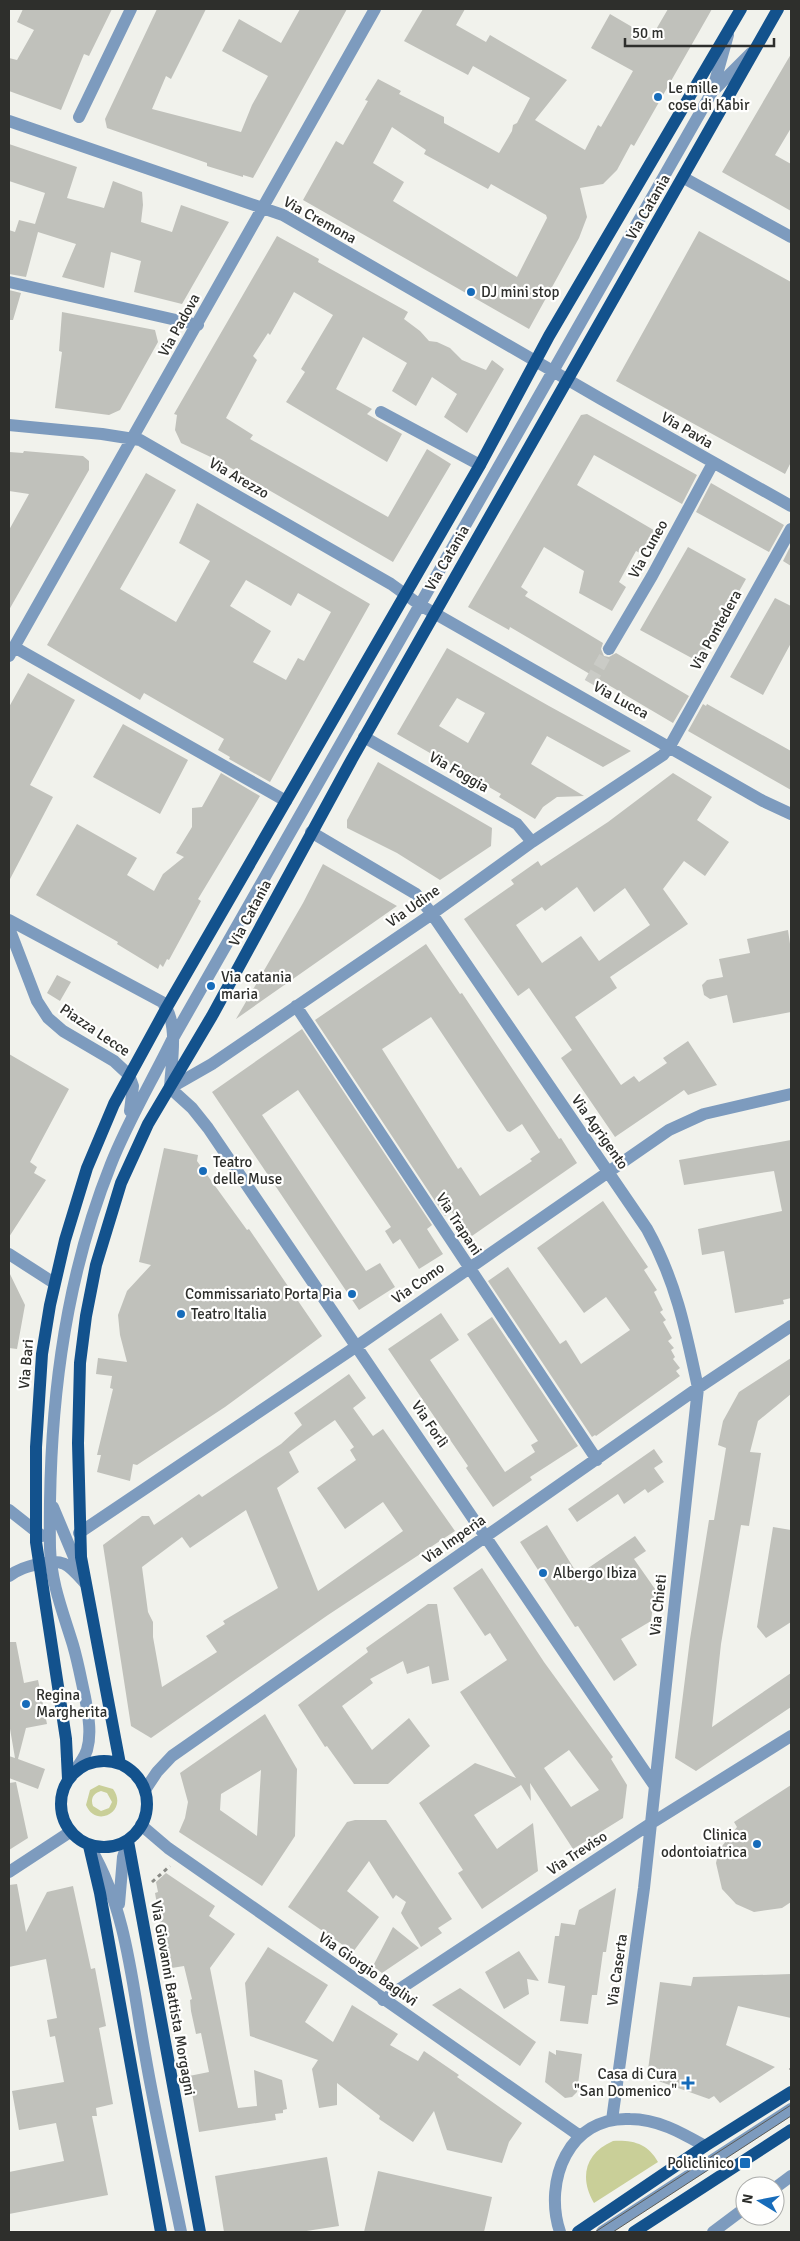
<svg xmlns="http://www.w3.org/2000/svg" width="800" height="2241" font-family="Signika,sans-serif">
<style>
.green{fill:#c9cf98;fill-rule:evenodd}
.building{fill:#c0c1bb;fill-rule:evenodd}
.lines{fill:none;stroke-linecap:round;stroke-linejoin:round}
.minor-tunnel{stroke:#cacbc6;stroke-width:12;stroke-dasharray:12 6;stroke-linecap:butt}
.path{stroke:#898a85;stroke-width:3;stroke-dasharray:4 4;stroke-linecap:butt}
.minor{stroke:#7d9bbe;stroke-width:12}
.major{stroke:#13528d;stroke-width:12}
.tram{stroke:#5b5c58;stroke-width:1}
.poi-dot{fill:#176cba;stroke:#fffffe;stroke-width:2}
.labels{text-anchor:middle;stroke-width:4.5;stroke-linejoin:round;paint-order:stroke}
.poi-label{font-size:15px;fill:#2e2f2c;stroke:#fffffe;text-anchor:start}
.street-label{font-size:15px;fill:#2e2f2c;stroke:#fffffe}
</style>
<rect width="100%" height="100%" fill="#f1f2ec"/>
<path class="green" d="M99,1785L113,1789C129,1811 96,1829 86,1805L90,1790ZM101,1791L107,1793L112,1802L109,1808L101,1811L93,1806C90,1798 94,1793 101,1791Z
M613,2141C634,2140 648,2144 658,2162L594,2203C579,2178 585,2153 613,2141Z"/>
<path class="building" d="M23,9H112L89,56L84,54L61,110L9,91V58L17,60L34,30L17,22Z
M157,9H206L171,79L166,76L152,109L241,132L252,105L268,76L222,51L239,19L281,43L300,9H347L253,178L243,175V177L207,166V163L107,128L105,119Z
M423,9H465L456,25L486,42L490,35L567,80L535,120L585,150L598,125L601,127L633,71L591,48L610,14L651,38L668,9H712L634,146L631,144L617,170L603,184L580,188L587,217L579,238L529,329L303,200L336,141L343,145L368,101L365,100L378,79L401,91L399,94L444,117V123L499,153L512,131L513,125L517,123L530,98L473,66L468,75L404,41ZM392,127L426,150L424,154L488,189L491,184L546,215L547,218L517,277L393,201L404,182L373,163Z
M791,54V128L775,155L791,164V211L722,172Z
M9,144L77,167L67,198L104,208L113,181L142,192L143,205L141,222L172,232L181,205L229,222L182,304L134,292L141,261L111,252L104,288L62,277L76,244L38,232L26,277L9,274V230L15,232L19,220L35,224L45,193L9,181Z
M699,231L791,282V462L785,474L616,381Z
M277,236L319,259L318,262L408,312L404,319L420,331L429,341L437,342L450,348L462,360L486,370L492,360L504,369L467,433L444,417L457,394L432,377L416,406L392,391L407,363L363,337L336,389L372,409L367,414L402,434L387,462L286,402L305,372L301,369L333,315L294,292L270,335L268,333L253,356L257,360L226,418L253,435L250,439L388,517L427,449L451,464L393,562L217,460L181,443L175,430L177,415L174,414Z
M9,290L21,293L13,320H9Z
M62,312L155,330L158,342L120,410L109,415L55,408L62,352L59,351Z
M587,414L697,475L682,504L594,455L577,485L657,532L644,555L636,551L619,582L626,587L612,611L579,593L584,571L544,547L521,587L528,592L525,596L603,643L601,649L604,656L609,657L616,653L689,696L673,723L510,627L509,630L468,607L581,415Z
M24,451L83,456L89,461V470L9,610V530L29,494L9,491V452L23,453Z
M146,473L176,490L120,589L176,622L210,561L179,543L197,503L370,604L270,782L229,759L230,757L218,750L224,739L144,693L140,700L47,645ZM246,580L291,606L298,593L331,612L304,661L298,658L286,680L253,662L271,631L230,606Z
M711,483L784,525L769,552L696,512Z
M791,545V566L783,561Z
M688,547L746,579L699,662L640,630Z
M775,598L791,606V643L763,695L730,677Z
M447,648L549,706L631,751L603,767L547,736L531,764L584,796L557,797L543,807L535,819L499,797L501,794L397,734ZM457,698L485,713L468,743L439,726Z
M28,673L75,700L30,785L53,797L9,881V707Z
M703,704L706,706L707,704L791,751V790L688,731Z
M123,724L188,760L160,814L93,777Z
M378,762L492,828L491,846L440,880L397,853L347,828V820Z
M221,773L260,796L198,899L201,901L169,960L167,959L163,967L160,964L158,969L117,944L118,942L36,895L77,824L137,858L127,875L154,891L163,874L184,857L176,853L192,827V808L202,807Z
M673,773L712,797L697,820L729,842L705,876L684,861L663,889L688,924L610,977L617,988L575,1017L621,1085L634,1076L639,1082L667,1063L663,1058L688,1041L717,1085L688,1095L684,1090L615,1137L561,1058L572,1050L529,988L518,996L464,919L514,884L511,880L538,861L541,866L608,822ZM577,887L594,912L625,888L650,925L599,961L581,936L542,963L516,925L542,907L545,911Z
M323,864L397,906L236,1019L303,903Z
M788,930L791,951V1012L733,1023L727,995L710,999L704,995L702,985L707,980L723,977L719,959L750,953L747,939Z
M426,944L460,994L462,993L559,1139L561,1138L577,1163L469,1238L452,1212L445,1216L315,1020ZM431,1017L507,1131L510,1132L522,1124L540,1152L530,1159L532,1161L480,1196L461,1167L458,1169L382,1049Z
M57,975L71,982L60,1001L47,993Z
M302,1029L432,1225L427,1229L443,1254L419,1269L400,1239L393,1244L385,1231L391,1227L298,1090L262,1115L366,1271L380,1263L395,1287L359,1310L212,1092Z
M9,1054L69,1089L30,1162L37,1167L34,1173L46,1180L9,1237Z
M791,1140V1298L783,1300L784,1304L735,1313L724,1251L702,1255L698,1229L782,1211L774,1171L684,1185L679,1160Z
M164,1148L198,1155L197,1161L247,1230L249,1229L322,1336L225,1407L137,1465L133,1464L130,1481L97,1472L101,1455H97L113,1389L110,1388L112,1376L96,1374L98,1358L127,1362L120,1335L118,1315L127,1291L151,1265L139,1262Z
M603,1201L648,1267L644,1270L657,1290L654,1292L663,1310L660,1312L666,1320L663,1322L672,1338L668,1341L674,1348L671,1350L675,1357L673,1359L680,1368L676,1371L680,1376L596,1436L595,1435L592,1437L488,1281L508,1267L560,1344L566,1340L581,1364L630,1330L606,1297L584,1313L537,1248Z
M9,1272L25,1305L17,1349L9,1348Z
M441,1313L459,1340L430,1360L505,1472L535,1452L531,1445L538,1441L467,1334L492,1317L578,1446L530,1477L532,1480L493,1507L466,1468L468,1466L388,1349Z
M791,1358V1394L758,1421L750,1452L761,1453L749,1526L741,1525L721,1644L712,1727L791,1673V1707L696,1771L675,1758L690,1639L709,1520H714L726,1448L718,1445L723,1421L739,1392Z
M349,1374L366,1398L353,1408L373,1436L383,1429L455,1531L328,1615L151,1738L131,1726L103,1545L142,1516H149L154,1525L199,1494L202,1497L281,1444L302,1425L294,1413ZM335,1420L354,1447L350,1450L356,1460L317,1488L345,1529L383,1502L403,1531L318,1591L277,1488L299,1472L289,1452ZM246,1510L278,1588L223,1621L225,1624L206,1636L217,1652L162,1687L153,1637V1622L148,1612L142,1567L182,1537L190,1548Z
M654,1449L663,1462L654,1468L664,1482L648,1493L645,1489L624,1504L618,1494L577,1522L568,1509Z
M547,1525L578,1575L635,1536L646,1551L634,1559L655,1589L651,1621L621,1639L637,1665L614,1681L578,1626L575,1627L520,1542Z
M773,1527L791,1530V1622L766,1638L757,1627Z
M482,1568L544,1662L613,1757L611,1759L627,1785L623,1818L573,1849L530,1783L531,1801L521,1785L474,1815L497,1849L533,1823L538,1871L482,1909L458,1873L463,1870L419,1803L475,1763L516,1778L460,1692L507,1660L490,1633L485,1636L453,1588ZM569,1750L599,1790L571,1807L544,1768Z
M428,1604H437L449,1680L432,1684L429,1666L407,1674L403,1661L370,1679L373,1683L342,1706L372,1750L409,1718L430,1746L388,1784H354L327,1746L325,1747L298,1705L368,1652L366,1648Z
M9,1642H16L24,1683L38,1680L47,1724L26,1728L18,1759L45,1769L38,1789L9,1778V1756L15,1758L9,1723Z
M265,1714L297,1769L295,1836L262,1886L179,1832L185,1818L188,1802L180,1773ZM261,1770L257,1836L220,1810L221,1794Z
M16,1782L28,1838L9,1850V1783Z
M791,1785V1902L782,1908L754,1912L736,1904L722,1889L716,1863L719,1850L737,1827L734,1822Z
M355,1820H386L452,1919L438,1928L442,1933L421,1947L401,1913L406,1902L396,1895L393,1899L369,1861L347,1891L379,1917L353,1952L288,1907L347,1822Z
M166,1873L215,1906L209,1916L235,1934L210,1968L238,2108L257,2106L254,2070L282,2080L287,2109L283,2110V2113L275,2114L276,2120L199,2132L189,2076L209,2072L201,2033L196,2034L191,2011L190,2000L192,1999L184,1966L172,1968L169,1949H165L155,1893L158,1892L156,1882Z
M17,1884L26,1932L47,1892L73,1886L91,1969L95,1968L106,2026L99,2028L113,2104L96,2108L97,2116H92L108,2195L9,2214V2172L64,2161L56,2123L19,2130L12,2091L64,2082L55,2036L50,2037L47,2020L57,2018L46,1959L9,1967V1885Z
M616,1888L606,1952H603L597,1995H592L588,2024L560,2021L565,1986L548,1983L555,1936H559L561,1923L575,1925L579,1910Z
M393,1927L419,1948L382,1973L373,1966Z
M268,1947L328,1985L305,2022L333,2042L352,2005L398,2034L390,2045L418,2061L424,2051L459,2075L457,2077L522,2123L509,2142L502,2163L447,2150L434,2111L413,2142L379,2119L380,2116L337,2083V2105L319,2108L312,2069L318,2060L250,2036L245,1983Z
M519,1951L539,1981L527,1979L529,1994L504,2009L485,1972Z
M791,1974V2018L738,2006L726,2045L775,2067L720,2103L714,2096L709,2099L647,2077L660,1982L691,1986L693,1977Z
M460,1988L536,2042L520,2066L432,2005Z
M556,2050L582,2054L577,2092L572,2097L565,2098L545,2082L549,2051L556,2055Z
M327,2157L339,2226L300,2232H224L215,2176Z
M378,2171L492,2197L484,2232H364Z"/>
<g class="lines">
<path class="minor-tunnel" d="M590,683L609,649"/>
<path class="path" d="M152,1882L170,1866
M790,2070L791,2069"/>
<path class="minor" d="M714,90L751,53
M79,117L131,9
M9,121L283,215L601,399L791,506
M684,178L791,237
M9,282L198,325
M381,412L480,465
M9,425L102,434L140,440L391,584L420,605L763,801L791,814
M14,647L286,801
M609,649L652,576L713,463
M9,656L375,9
M364,737L517,824L532,842
M311,832L416,894L432,914L647,1229C676,1281 686,1331 698,1388L644,1888L612,2120
M9,920L162,1002C180,1022 171,1063 170,1088
M9,928L37,1001L48,1018L63,1031L114,1061L129,1075L133,1086L130,1111
M296,1006L597,1460
M170,1088L212,1064L432,914L532,842L663,755L670,746L791,529
M170,1088L192,1108L208,1128L654,1785
M9,1254L54,1283
M53,1507L81,1574
M9,1510L42,1536
M79,1533L357,1346L669,1130L704,1114L791,1094
M9,1576C19,1569 26,1567 38,1564C64,1558 68,1564 85,1583
M73,1773C78,1766 84,1759 87,1750C92,1733 88,1714 85,1697C81,1679 78,1662 73,1645C63,1612 51,1583 50,1548C48,1417 62,1286 111,1164C128,1121 152,1081 172,1040L712,92L728,35
M145,1790L157,1772L172,1756L698,1388L791,1326
M141,1825L168,1848L580,2136
M91,1849C127,1911 132,1984 145,2054C155,2113 169,2173 181,2232
M9,1872L70,1832
M119,1904L123,1857L128,1841
M383,2000L650,1824L791,1736
M775,2188L791,2176
M560,2232C543,2181 569,2116 630,2119C658,2119 682,2133 705,2146
M602,2232L791,2109
M713,2232L745,2208"/>
<path class="major" d="M61 1804a43 43 0 1 1 86 0a43 43 0 1 1-86 0Z
M120,1764L81,1557L78,1443L80,1363L86,1316L96,1265L121,1183L148,1124L212,1016L352,759L778,9
M68,1779L66,1739L36,1542V1447L42,1354L50,1305L65,1240L87,1168L114,1104L167,1007L480,465L549,336L741,9
M128,1841L200,2232
M89,1846L100,1893L161,2232
M578,2232L705,2146L791,2092
M634,2232L791,2130"/>
<path class="tram" d="M595,2232L791,2105
M613,2232L791,2116"/>
</g>
<g class="poi-dot">
<circle cx="658" cy="97" r="5"/>
<circle cx="471" cy="292" r="5"/>
<circle cx="211" cy="986" r="5"/>
<circle cx="203" cy="1171" r="5"/>
<circle cx="352" cy="1294" r="5"/>
<circle cx="181" cy="1314" r="5"/>
<circle cx="543" cy="1573" r="5"/>
<circle cx="26" cy="1704" r="5"/>
<circle cx="757" cy="1844" r="5"/>
<path d="M685.5 2075.5h5v5h5v5h-5v5h-5v-5h-5v-5h5z"/>
<rect x="739" y="2157" width="12" height="12" rx="2.5"/>
</g>
<g class="labels">
<g class="poi-label">
<text x="668" y="93">Le mille<tspan x="668" dy="17">cose di Kabir</tspan></text>
<text x="481" y="297">DJ mini stop</text>
<text x="221" y="982">Via catania<tspan x="221" dy="17">maria</tspan></text>
<text x="213" y="1167">Teatro<tspan x="213" dy="17">delle Muse</tspan></text>
<text x="342" y="1299" text-anchor="end">Commissariato Porta Pia</text>
<text x="191" y="1319">Teatro Italia</text>
<text x="553" y="1578">Albergo Ibiza</text>
<text x="36" y="1700">Regina<tspan x="36" dy="17">Margherita</tspan></text>
<text x="747" y="1840" text-anchor="end">Clinica<tspan x="747" dy="17">odontoiatrica</tspan></text>
<text x="677" y="2079" text-anchor="end">Casa di Cura<tspan x="677" dy="17">"San Domenico"</tspan></text>
<text x="734" y="2168" text-anchor="end">Policlinico</text>
</g>
<g class="street-label">
<text transform="translate(648 207) rotate(-60)" y="5">Via Catania</text>
<text transform="translate(320 220) rotate(29)" y="5">Via Cremona</text>
<text transform="translate(179 325) rotate(-61)" y="5">Via Padova</text>
<text transform="translate(687 430) rotate(30)" y="5">Via Pavia</text>
<text transform="translate(239 478) rotate(30)" y="5">Via Arezzo</text>
<text transform="translate(648 549) rotate(-61)" y="5">Via Cuneo</text>
<text transform="translate(447 558) rotate(-60)" y="5">Via Catania</text>
<text transform="translate(716 630) rotate(-61)" y="5">Via Pontedera</text>
<text transform="translate(621 700) rotate(29)" y="5">Via Lucca</text>
<text transform="translate(459 772) rotate(30)" y="5">Via Foggia</text>
<text transform="translate(413 906) rotate(-35)" y="5">Via Udine</text>
<text transform="translate(250 913) rotate(-62)" y="5">Via Catania</text>
<text transform="translate(95 1030) rotate(34)" y="5">Piazza Lecce</text>
<text transform="translate(600 1132) rotate(55)" y="5">Via Agrigento</text>
<text transform="translate(459 1224) rotate(57)" y="5">Via Trapani</text>
<text transform="translate(418 1283) rotate(-35)" y="5">Via Como</text>
<text transform="translate(26 1364) rotate(-85)" y="5">Via Bari</text>
<text transform="translate(430 1424) rotate(56)" y="5">Via Forlì</text>
<text transform="translate(454 1539) rotate(-35)" y="5">Via Imperia</text>
<text transform="translate(658 1605) rotate(-84)" y="5">Via Chieti</text>
<text transform="translate(577 1853) rotate(-33)" y="5">Via Treviso</text>
<text transform="translate(368 1969) rotate(35)" y="5">Via Giorgio Baglivi</text>
<text transform="translate(617 1970) rotate(-82)" y="5">Via Caserta</text>
<text transform="translate(173 1998) rotate(80)" y="5">Via Giovanni Battista Morgagni</text>
</g>
</g>
<rect width="800" height="2241" fill="none" stroke="#2e2f2c" stroke-width="20"/>
<g transform="translate(760 2201) rotate(280)"><circle r="24" fill="#fffffe" stroke="#abacaa"/>
<path d="M0-4L9 19L0 12L-9 19Z" fill="#176cba"/>
<text y="-8" font-size="14" font-weight="bold" text-anchor="middle" fill="#2e2f2c">N</text>
</g>
<path d="M625 38v8h149v-8" fill="none" stroke="#2e2f2c" stroke-width="2.5"/>
<text x="632" y="38" font-size="15" fill="#2e2f2c" stroke="#fffffe" stroke-width="4" paint-order="stroke">50 m</text>
</svg>
